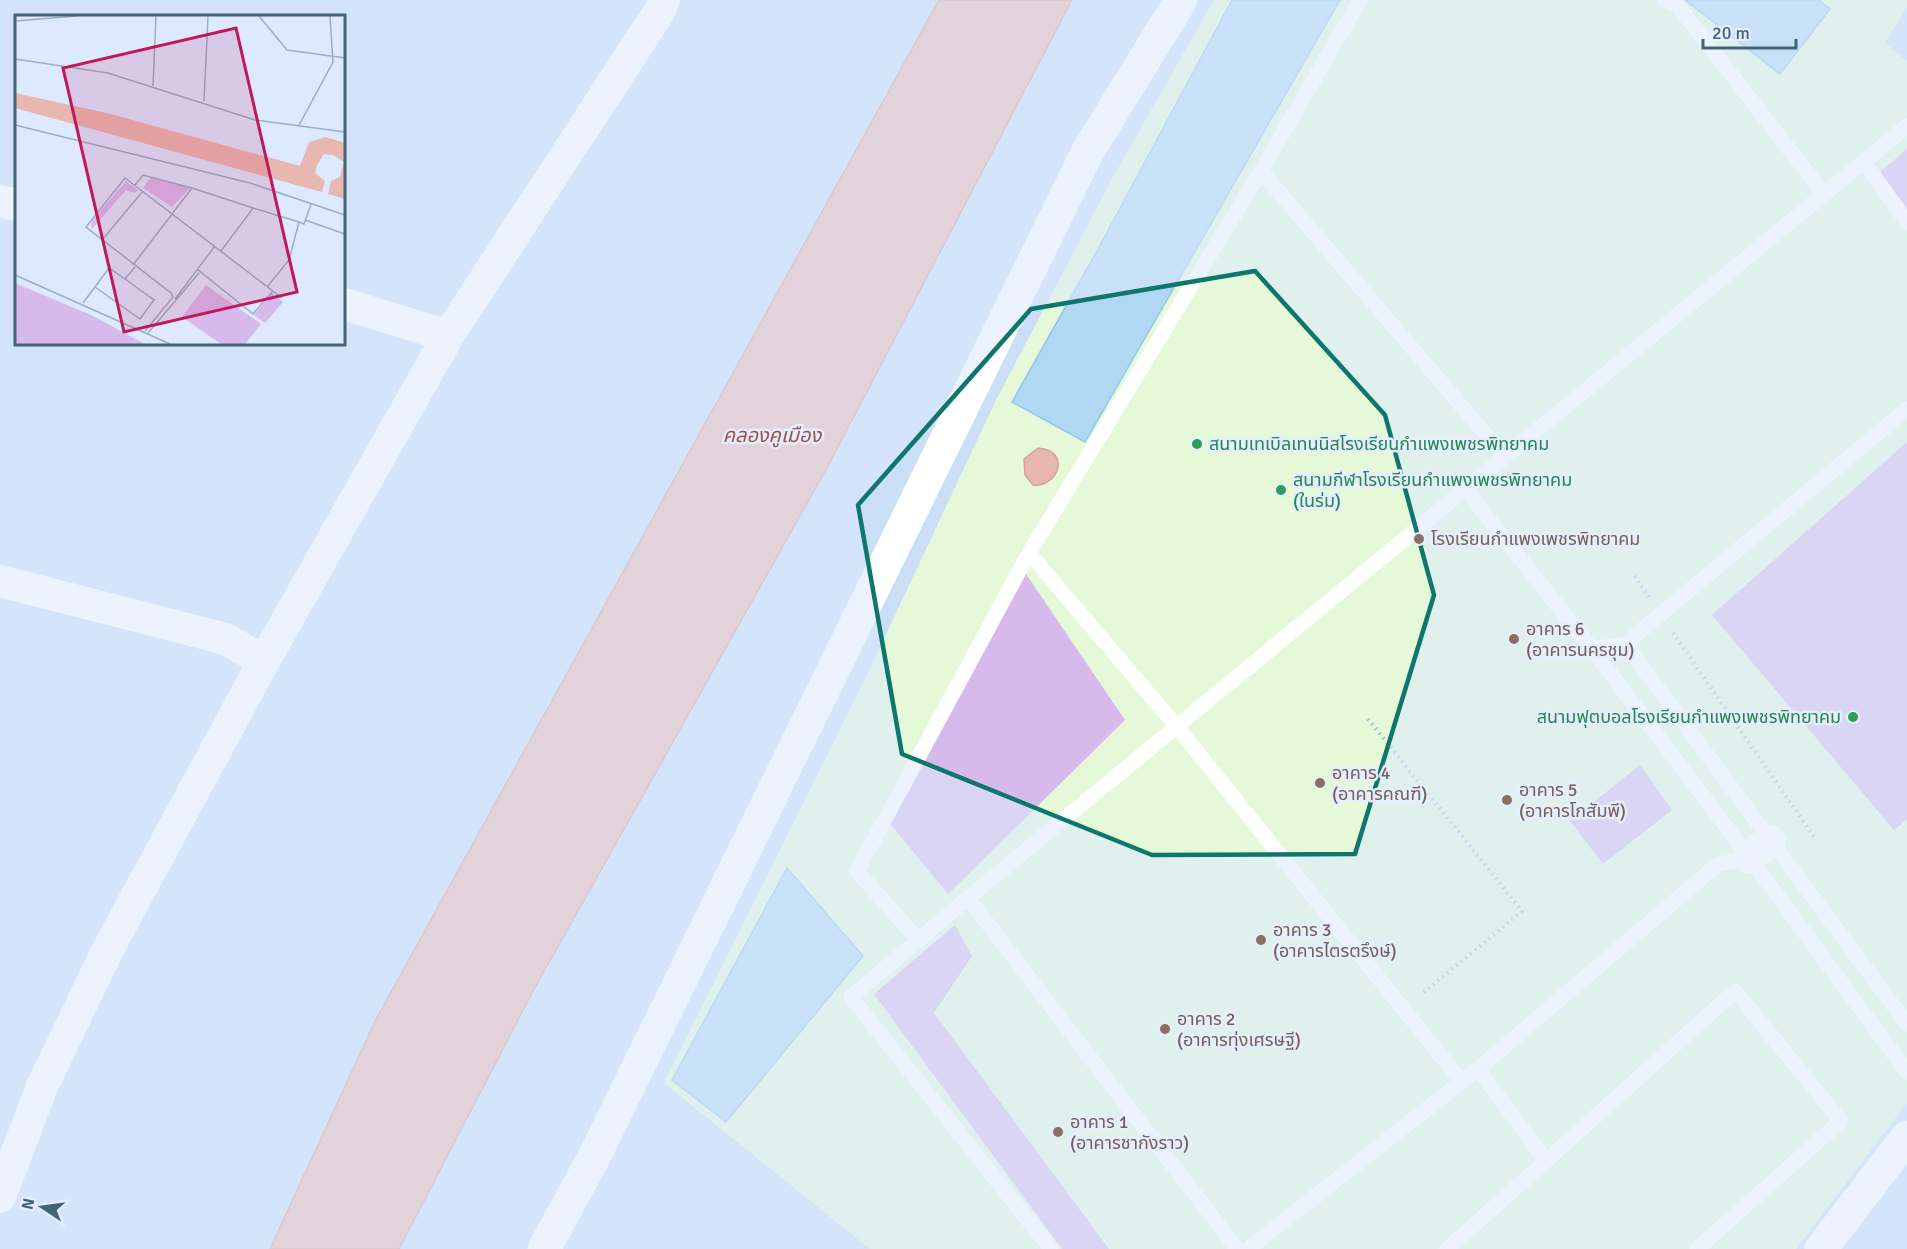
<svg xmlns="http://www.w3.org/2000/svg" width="1907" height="1249" font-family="Signika,'Noto Sans Thai',sans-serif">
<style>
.residential{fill:#cadef6;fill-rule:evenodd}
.education{fill:#e5f9d9}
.green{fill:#d7baeb}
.water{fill:#e8b8b0;stroke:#daa096;stroke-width:1.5}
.building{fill:#b0d8f2;stroke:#91c7e9;stroke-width:1.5}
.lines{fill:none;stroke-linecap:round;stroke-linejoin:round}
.path{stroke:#96bfd9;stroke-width:4;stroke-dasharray:1.5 4.5;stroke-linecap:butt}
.service{stroke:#fff;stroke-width:15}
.minor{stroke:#fff;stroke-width:32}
.tertiary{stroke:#fff;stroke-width:33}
.marked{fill:none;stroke:#0f766e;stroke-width:4.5;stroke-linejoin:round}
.leisure-dot{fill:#2e9e5b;stroke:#e4eeff;stroke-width:2}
.education-dot{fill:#8d6e63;stroke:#e4eeff;stroke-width:2}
.labels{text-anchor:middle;stroke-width:5;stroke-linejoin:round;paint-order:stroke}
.leisure-label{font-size:18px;fill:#27864d;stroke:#e4eeff;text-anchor:start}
.education-label{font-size:18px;fill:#785e54;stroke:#e4eeff;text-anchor:start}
.water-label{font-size:20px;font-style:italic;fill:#9f5344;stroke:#e4eeff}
.inset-road{fill:none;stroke:#9aafc3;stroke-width:1.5}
.view{fill:#c2185b;fill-opacity:0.15;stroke:#c2185b;stroke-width:3}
.inset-edge{fill:none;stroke:#446374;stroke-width:3}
</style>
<rect width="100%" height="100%" fill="#dce9fe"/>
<path class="residential" d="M0,0H1907V1249H0ZM16,16H344V344H16Z"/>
<path class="education" d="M1214,0H1907V7L1885,43L1907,61V1103L1796,1249H870L664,1083L866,677L996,400L1113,177Z"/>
<path class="green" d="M1907,149V211L1879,173Z
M1907,442V819L1894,830L1712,615Z
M1024,571L1125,720L948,894L888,821Z
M1640,765L1672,810L1603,864L1570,821Z
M955,925L972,956L934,1013L1109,1249H1062L874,994Z"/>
<path class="water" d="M939,0H1072L828,466L533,991L399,1249H270L375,1021Z
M1038,448C1073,451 1057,488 1033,485L1025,475L1024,459Z"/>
<path class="building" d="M1232,0H1340L1085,442L1012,402L1098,249Z
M1685,0H1819L1830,9L1780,74Z
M787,868L863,956L726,1122L672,1080Z"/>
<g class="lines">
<path class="path" d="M1635,576L1649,597
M1673,633L1814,837
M1368,719L1522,911L1422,994"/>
<path class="service" d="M1360,0L1261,171L1505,457
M1665,0L1678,6L1824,194
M1864,162L1907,222
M1261,171L1029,553L1177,727L1462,1082
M1465,489L1592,649L1749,857
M1625,644L1907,1024
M1592,649L1625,644L1907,409
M968,898L1237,1249
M919,941L857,871L1029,553
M1546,1161L1735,991L1841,1121L1697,1249
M1051,1249L851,997L968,898L1907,126
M1248,1249L1478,1069L1717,865L1749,857L1907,1072
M1447,1249L1546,1161L1478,1069"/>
<path class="minor" d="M0,201L16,205
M344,304L448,336
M0,581L226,639L264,661
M1749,857L1770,841
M0,1197L41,1089L107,951L264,661L448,336L659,12L664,0"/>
<path class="tertiary" d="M544,1249L593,1159L1088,151L1181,0
M1821,1249L1907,1137"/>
</g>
<path d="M0 0H1907V1249H0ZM1255,271L1385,415L1434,595L1355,854L1152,855L902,754L858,505L1031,309Z" fill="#dce9fe" fill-opacity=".55" fill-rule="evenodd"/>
<path class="marked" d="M1255,271L1385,415L1434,595L1355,854L1152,855L902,754L858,505L1031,309Z"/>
<g class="leisure-dot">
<circle cx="1197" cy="444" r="6"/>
<circle cx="1281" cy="490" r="6"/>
<circle cx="1853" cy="717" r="6"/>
</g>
<g class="education-dot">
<circle cx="1419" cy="539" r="6"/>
<circle cx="1514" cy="639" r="6"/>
<circle cx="1320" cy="783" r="6"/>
<circle cx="1507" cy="800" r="6"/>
<circle cx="1261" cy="940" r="6"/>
<circle cx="1165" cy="1029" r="6"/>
<circle cx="1058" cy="1132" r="6"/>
</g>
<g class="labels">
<g class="leisure-label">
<text x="1209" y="450">สนามเทเบิลเทนนิสโรงเรียนกำแพงเพชรพิทยาคม</text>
<text x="1293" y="486">สนามกีฬาโรงเรียนกำแพงเพชรพิทยาคม<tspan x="1293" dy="21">(ในร่ม)</tspan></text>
<text x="1841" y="723" text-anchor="end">สนามฟุตบอลโรงเรียนกำแพงเพชรพิทยาคม</text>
</g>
<g class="education-label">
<text x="1431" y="545">โรงเรียนกำแพงเพชรพิทยาคม</text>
<text x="1526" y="635">อาคาร 6<tspan x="1526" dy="21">(อาคารนครชุม)</tspan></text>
<text x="1332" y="779">อาคาร 4<tspan x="1332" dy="21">(อาคารคณฑี)</tspan></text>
<text x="1519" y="796">อาคาร 5<tspan x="1519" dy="21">(อาคารโกสัมพี)</tspan></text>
<text x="1273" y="936">อาคาร 3<tspan x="1273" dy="21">(อาคารไตรตรึงษ์)</tspan></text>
<text x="1177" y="1025">อาคาร 2<tspan x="1177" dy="21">(อาคารทุ่งเศรษฐี)</tspan></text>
<text x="1070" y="1128">อาคาร 1<tspan x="1070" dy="21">(อาคารชากังราว)</tspan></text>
</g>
<g class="water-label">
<text x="772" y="442">คลองคูเมือง</text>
</g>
</g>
<g transform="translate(15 15)">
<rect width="330" height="330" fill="#dce9fe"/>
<path d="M136,162L175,173L157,192L128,173ZM111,166L123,175L120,178L111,175L77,214L76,207ZM0,268L76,300L130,329H0ZM191,270L246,309L230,329H206L167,302ZM257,278L268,287L250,308L239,300Z" fill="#d7baeb"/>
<path d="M0,78L92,98L285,151L294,127L311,122L330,128V184L313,179L316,166L325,162L329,147L318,140L309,139L302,150L300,158L310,166L307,177L0,93Z" fill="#e8b8b0"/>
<path class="inset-road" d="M244,1L272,35L330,43M0,6L62,1M0,44L93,58L240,105L330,117M138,71L141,1M189,86L193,1M0,110L235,168L330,200M283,112L318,47L315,1M120,170L128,160L177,173M290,205L330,219M87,225L128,176M206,236L238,193L284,207M118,250L177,173L238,193M182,254L238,299L258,276M0,260L155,329M80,272L125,304L139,285L110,264M252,272L274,245L284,207L289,209L296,189M160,284L200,231M68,288L94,253L110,264L120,252M130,316L158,282L156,278L71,212L110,163L267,283M133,318L184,258"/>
<path class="view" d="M221,13L282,277L109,317L48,53Z"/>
<rect width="330" height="330" class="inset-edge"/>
</g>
<g transform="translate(42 1207) rotate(283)" stroke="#e4eeff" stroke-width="4.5" paint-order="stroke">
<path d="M0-4.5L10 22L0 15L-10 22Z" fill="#446374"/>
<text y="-9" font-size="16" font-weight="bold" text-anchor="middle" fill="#446374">N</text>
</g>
<path d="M1703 39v9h93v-9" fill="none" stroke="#446374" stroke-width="3"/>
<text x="1712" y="39" font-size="18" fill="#446374" stroke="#e4eeff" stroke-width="4.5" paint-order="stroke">20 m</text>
</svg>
